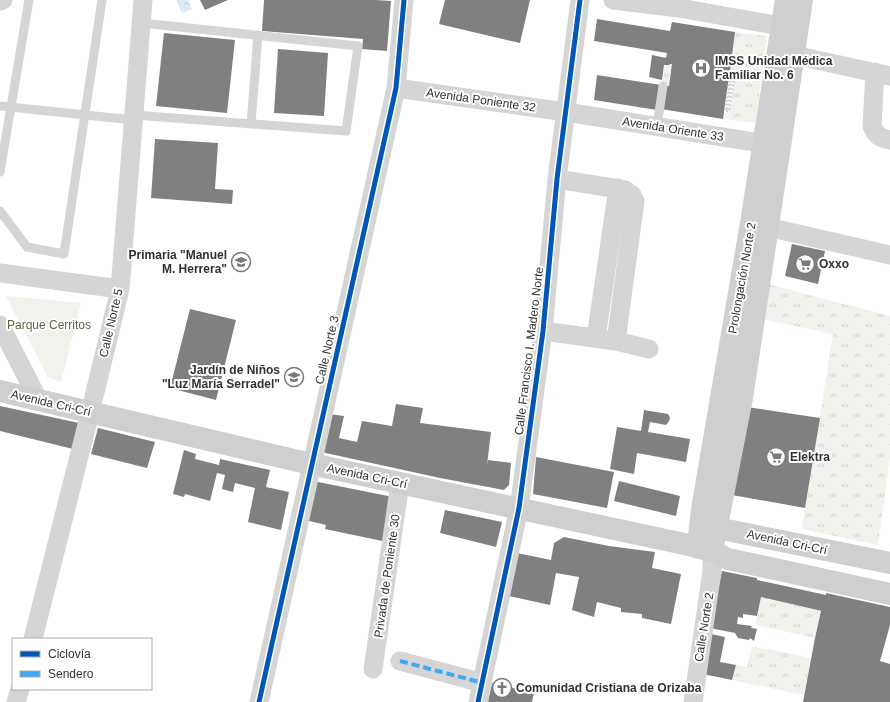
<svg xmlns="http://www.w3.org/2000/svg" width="890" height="702" font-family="Arial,sans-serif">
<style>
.grass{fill:url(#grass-tufts)}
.park{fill:#f0f3ec}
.water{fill:url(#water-ripples)}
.building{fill:#808080}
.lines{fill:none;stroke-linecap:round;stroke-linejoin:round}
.path{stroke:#d4d4d4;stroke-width:2.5;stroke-dasharray:2 2;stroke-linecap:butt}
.lane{stroke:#d5d5d5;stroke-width:9}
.street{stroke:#d5d5d5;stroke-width:19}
.secondary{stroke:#cfcfcf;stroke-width:22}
.quiet{stroke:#3fa9f5;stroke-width:4;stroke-dasharray:8 4;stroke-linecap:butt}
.cycleway-casing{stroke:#fff;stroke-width:8}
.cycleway{stroke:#0057b8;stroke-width:5}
.labels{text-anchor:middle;stroke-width:4;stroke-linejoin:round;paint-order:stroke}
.poi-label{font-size:12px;font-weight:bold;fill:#313131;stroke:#fff;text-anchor:start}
.street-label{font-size:12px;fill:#313131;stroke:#fff}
.park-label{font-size:12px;fill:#536b3f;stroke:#fff}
</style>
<defs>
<pattern id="grass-tufts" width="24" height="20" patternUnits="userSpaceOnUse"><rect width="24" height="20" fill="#f0f3ec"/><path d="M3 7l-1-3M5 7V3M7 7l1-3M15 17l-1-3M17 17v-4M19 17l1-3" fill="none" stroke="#ced1cb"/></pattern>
<pattern id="water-ripples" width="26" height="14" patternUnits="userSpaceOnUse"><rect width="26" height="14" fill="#dce9f2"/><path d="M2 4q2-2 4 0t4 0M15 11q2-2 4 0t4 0" fill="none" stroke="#bdc8d0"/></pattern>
</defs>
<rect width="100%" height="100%" fill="#fff"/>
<path class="grass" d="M735,32L767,36L761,76L730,71Z
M670,64H672L669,86L662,85L665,65H669Z
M735,78L761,81L756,123L723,119L724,113H729Z
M767,284L890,316V459L878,545L802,529L833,334L762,319Z
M761,597L822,611H821L815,638L755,625Z
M752,646L811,658L804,695L732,680L736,665L747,667Z"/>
<path class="park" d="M6,296L81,303L61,382L48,377Z"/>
<path class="water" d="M176,0H188L192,9L182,13Z"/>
<path class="building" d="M200,0H228L205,10Z
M264,0H376L391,1L387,51L362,49L363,39L262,31Z
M445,0H530L520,43L439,24Z
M597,19L670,31L672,22L735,32L730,71L733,72L732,77H729L723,119L661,109L665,86H669L672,64H670L669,65H664L662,80L649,77L652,55L666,58L667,53L594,41Z
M164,33L235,40L227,113L156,106Z
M278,49L328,53L324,116L274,113Z
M597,75L661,85L657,110L594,100Z
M155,139L218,143L215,189L233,190L232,204L151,198Z
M792,244L825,251L818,284L785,276Z
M190,309L236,320L216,400L170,388Z
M396,404L423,408L420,423L491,432L487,465L488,460L511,463L509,485L504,490L440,478L321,452L329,414L344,416L339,438L357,442L362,421L392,426Z
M0,406L79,423L73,449L0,431Z
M747,407L820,418L805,508L732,495Z
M644,410L668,414L670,418L669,421L666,425L650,422L648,432L690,439L686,462L637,453L634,474L610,469L617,427L641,431Z
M98,428L155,442L147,468L91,454Z
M184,450L196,454L195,459L219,465L220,459L270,470L266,487L289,492L281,530L248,522L255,488L235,483L233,492L222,489L225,475L217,473L210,501L185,494L184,497L173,494Z
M536,457L614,472L607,508L533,494Z
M313,481L393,497L387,542L325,529L326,525L305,520Z
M619,481L680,496L676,516L614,501Z
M445,510L502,522L496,547L440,533Z
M564,537L609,546L655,552L652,568L681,574L671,624L642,618V614L621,612V608L597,602L594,617L572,610L579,577L556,573L550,605L509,596L517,553L551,560L554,543Z
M722,571L757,578V580L826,595V593L890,607V625L880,661L890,664V702H803L815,638L821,611H822L761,597L757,616L743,614V618L738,617L737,624L752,626L751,628L757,629L754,641L750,638L749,640L738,638L735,633L710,628Z
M711,634L725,637L720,662L736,665L732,680L703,674Z
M492,683L534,693L532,702H488Z"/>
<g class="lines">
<path class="path" d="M732,74L755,78
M728,111H725L730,78H732L727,109L729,110L735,75"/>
<path class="lane" d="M0,106L133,120
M134,115L346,131L358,46L142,23
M251,124L258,35
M657,126L663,86
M0,172L29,0
M0,211L27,247L64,254L102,0"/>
<path class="street" d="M613,0L679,8L797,29
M0,1L3,0
M780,52L890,76
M875,72L872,126C876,136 880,138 890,140
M396,88L566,112L779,146
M754,224L890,255
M0,273L120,289
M0,325L39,401
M543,331L616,341L635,201L632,195L625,190L557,179
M596,338L618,188
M616,341L649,349
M33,639L90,413L120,289L143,0
M400,661L483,683
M373,669L400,483
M16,702L20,689
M259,702L396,88L404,0
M478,702L519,508L543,331L557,179L580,0
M693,702L712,571V551"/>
<path class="secondary" d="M0,391L311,464L689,545L712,551L728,559L890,594
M704,534L717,528L890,563
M712,551L699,536L702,509L751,223L786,0
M712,551L742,398L802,0"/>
<path class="quiet" d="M400,661L483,683"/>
<g class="cycleway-casing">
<path id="cycleway" d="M259,702L396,88L404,0
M478,702L519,508L543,331L557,179L580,0"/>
</g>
<use href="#cycleway" class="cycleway"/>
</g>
<defs>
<g id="hospital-ring" transform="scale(1)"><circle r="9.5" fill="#fff" stroke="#797979" stroke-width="1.5"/><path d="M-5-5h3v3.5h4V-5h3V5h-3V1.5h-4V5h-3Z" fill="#797979"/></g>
<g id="school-ring" transform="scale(1)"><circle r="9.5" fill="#fff" stroke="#797979" stroke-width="1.5"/><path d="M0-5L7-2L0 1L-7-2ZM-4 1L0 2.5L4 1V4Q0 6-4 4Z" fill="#797979"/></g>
<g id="supermarket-ring" transform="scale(1)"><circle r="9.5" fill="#fff" stroke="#797979" stroke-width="1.5"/><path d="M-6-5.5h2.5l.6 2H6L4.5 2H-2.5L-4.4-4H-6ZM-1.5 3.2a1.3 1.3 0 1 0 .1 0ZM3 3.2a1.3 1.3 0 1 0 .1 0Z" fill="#797979"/></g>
<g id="church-ring" transform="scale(1)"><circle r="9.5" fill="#fff" stroke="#797979" stroke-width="1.5"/><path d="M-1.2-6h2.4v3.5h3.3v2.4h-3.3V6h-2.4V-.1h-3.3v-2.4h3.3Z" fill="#797979"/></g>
</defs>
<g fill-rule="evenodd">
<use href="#hospital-ring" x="701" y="68"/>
<use href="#school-ring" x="241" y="262"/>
<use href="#supermarket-ring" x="805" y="264"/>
<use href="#school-ring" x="294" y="377"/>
<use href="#supermarket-ring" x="776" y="457"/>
<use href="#church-ring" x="502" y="688"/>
</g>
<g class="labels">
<g class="poi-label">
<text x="715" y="65">IMSS Unidad Médica<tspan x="715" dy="14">Familiar No. 6</tspan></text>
<text x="227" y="259" text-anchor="end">Primaria "Manuel<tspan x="227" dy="14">M. Herrera"</tspan></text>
<text x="819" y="268">Oxxo</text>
<text x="280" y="374" text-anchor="end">Jardín de Niños<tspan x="280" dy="14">"Luz María Serradel"</tspan></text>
<text x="790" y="461">Elektra</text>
<text x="516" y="692">Comunidad Cristiana de Orizaba</text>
</g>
<g class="street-label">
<text transform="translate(481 100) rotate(8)" y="4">Avenida Poniente 32</text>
<text transform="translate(673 129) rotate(9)" y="4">Avenida Oriente 33</text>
<text transform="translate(742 278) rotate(-80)" y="4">Prolongación Norte 2</text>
<text transform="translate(111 323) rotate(-77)" y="4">Calle Norte 5</text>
<text transform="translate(327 350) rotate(-77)" y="4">Calle Norte 3</text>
<text transform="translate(529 351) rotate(-83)" y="4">Calle Francisco I. Madero Norte</text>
<text transform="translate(51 403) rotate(13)" y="4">Avenida Cri-Crí</text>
<text transform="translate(367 476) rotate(12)" y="4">Avenida Cri-Crí</text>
<text transform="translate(787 542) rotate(12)" y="4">Avenida Cri-Crí</text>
<text transform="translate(387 576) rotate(-82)" y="4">Privada de Poniente 30</text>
<text transform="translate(704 627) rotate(-81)" y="4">Calle Norte 2</text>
</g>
<g class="park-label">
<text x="49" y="329">Parque Cerritos</text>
</g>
</g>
<rect x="12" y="638" width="140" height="52" fill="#ffffff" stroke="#adadad"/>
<rect x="20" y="651" width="20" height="6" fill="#0057b8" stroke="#adadad"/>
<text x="48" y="658" font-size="12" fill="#313131">Ciclovía</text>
<rect x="20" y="671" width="20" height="6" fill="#3fa9f5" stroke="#adadad"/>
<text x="48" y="678" font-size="12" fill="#313131">Sendero</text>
</svg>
